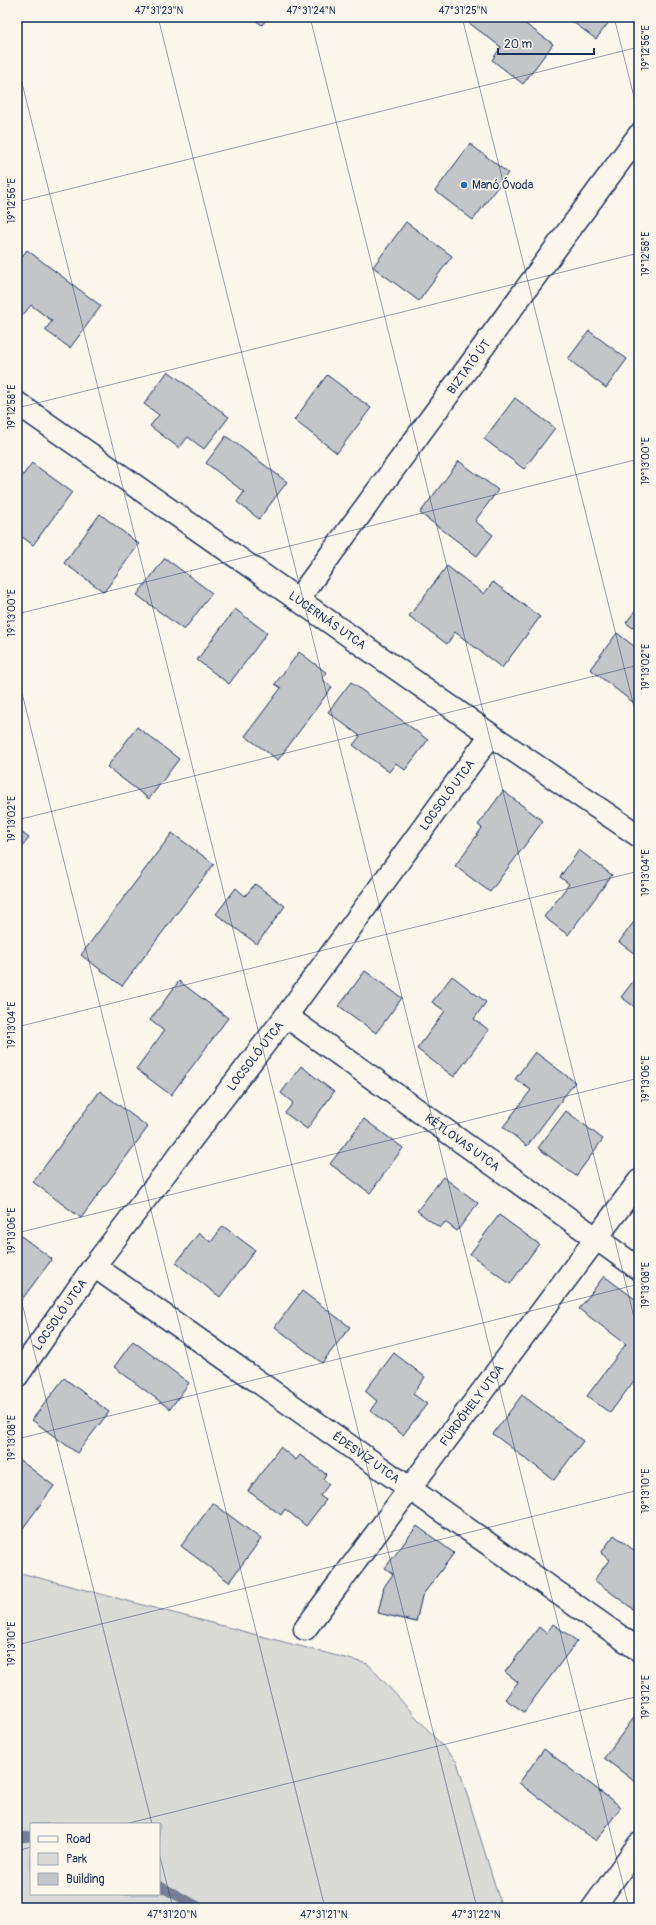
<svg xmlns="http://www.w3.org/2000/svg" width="656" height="1925" font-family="Pangolin,sans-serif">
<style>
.green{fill:#dadad7;stroke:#7a849a;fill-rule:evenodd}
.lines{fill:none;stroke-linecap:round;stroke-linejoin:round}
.stream{stroke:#747e96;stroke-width:10}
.building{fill:#c3c5c9;stroke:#1b2f5e}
.minor-casing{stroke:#1b2f5e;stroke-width:25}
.minor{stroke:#fbf7ec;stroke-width:22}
.ticks{fill:none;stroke:#1b2f5e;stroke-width:1;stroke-opacity:0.45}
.poi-dot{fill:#1f6fb2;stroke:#fbf7ec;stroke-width:1.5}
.labels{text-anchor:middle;stroke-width:3.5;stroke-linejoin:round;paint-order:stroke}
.poi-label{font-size:12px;fill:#1b2f5e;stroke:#fbf7ec;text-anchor:start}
.street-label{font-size:12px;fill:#1b2f5e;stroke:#fbf7ec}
.neatline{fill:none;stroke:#1b2f5e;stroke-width:1.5}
.ticks-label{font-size:10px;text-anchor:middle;fill:#1b2f5e}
</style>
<rect width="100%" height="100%" fill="#fbf7ec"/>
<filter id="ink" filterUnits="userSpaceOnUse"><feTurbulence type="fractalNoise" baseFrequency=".025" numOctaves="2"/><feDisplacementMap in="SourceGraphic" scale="8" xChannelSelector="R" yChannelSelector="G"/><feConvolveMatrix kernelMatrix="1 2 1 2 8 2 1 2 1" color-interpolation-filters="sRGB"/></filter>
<g filter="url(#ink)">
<path class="green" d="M17,1572L368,1664L457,1762L502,1908H17ZM31,1824H159V1894H31Z"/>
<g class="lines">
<path class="stream" d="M17,1838L31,1836
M159,1886L201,1908"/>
</g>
<path class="building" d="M251,17H268L262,25Z
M461,17H516L553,44L523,84L492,60L501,47Z
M566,17H613L596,39Z
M470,144L508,173L473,220L435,191Z
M406,222L452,256L419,301L373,267Z
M27,250L101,306L70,348L45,330L52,321L31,305L23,315L17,311V263Z
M589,331L627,359L606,388L568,359Z
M168,371L229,417L204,449L188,437L179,448L150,426L159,415L144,404Z
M327,375L371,408L337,453L294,420Z
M515,398L555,428L524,469L484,439Z
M226,436L287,482L259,519L237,502L244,492L206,463Z
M459,461L498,490L475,521L493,535L477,556L420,513Z
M32,463L72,492L33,545L17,533V517L21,511L17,508V483Z
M100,514L139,544L104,592L64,563Z
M165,558L212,593L184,630L137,595Z
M447,566L484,594L493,582L540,617L502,668L455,632L447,644L409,616Z
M639,605V632L626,623Z
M235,609L267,633L229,684L197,660Z
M617,633L639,650V707L590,669Z
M299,652L327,673L322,679L332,687L278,760L245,736L281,688L275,684Z
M351,682L428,740L405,770L396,763L389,772L353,745L360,736L328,712Z
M137,727L179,759L149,799L107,767Z
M503,791L543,821L490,892L455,866L482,828L478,825Z
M17,829L29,838L17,853Z
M172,833L214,864L122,986L81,955Z
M579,850L612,875L568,935L544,917L569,884L560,877Z
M255,884L285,906L257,944L216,914L236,888L245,896Z
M639,915V957L619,942Z
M365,971L402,998L376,1033L339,1006Z
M639,974V1010L621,997Z
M452,976L486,1002L474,1019L489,1030L454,1077L417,1049L445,1011L432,1002Z
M179,981L228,1018L171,1095L136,1069L164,1031L150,1020Z
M535,1052L575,1082L527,1146L503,1127L531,1090L515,1079Z
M301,1066L334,1092L307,1129L285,1113L293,1103L281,1093Z
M100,1091L148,1127L81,1218L33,1182Z
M566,1111L603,1139L576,1176L538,1148Z
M364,1119L403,1148L370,1193L330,1164Z
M443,1177L478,1203L457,1231L445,1222L440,1228L417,1211Z
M499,1215L539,1244L510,1284L470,1254Z
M223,1226L255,1250L220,1297L176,1263L199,1233L211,1242Z
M17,1233L52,1259L17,1306Z
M604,1276L639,1302V1374L610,1413L587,1396L626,1344L579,1309Z
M302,1291L350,1327L322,1363L275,1327Z
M133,1341L189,1383L170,1409L114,1367Z
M394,1353L425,1377L413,1394L427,1404L403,1435L370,1411L377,1401L365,1391Z
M64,1378L109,1412L77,1453L32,1420Z
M522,1395L583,1441L554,1480L493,1434Z
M280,1447L296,1460L300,1455L326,1474L323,1479L329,1484L320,1496L326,1500L306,1526L285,1509L281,1515L248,1491Z
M17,1458L54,1486L23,1528L17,1524Z
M213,1503L261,1539L229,1582L181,1546Z
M417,1526L454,1553L422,1596L416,1622L378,1613L384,1587L393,1574L385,1568Z
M614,1535L639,1554V1601L633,1609L594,1580L609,1560L601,1553Z
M553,1624L577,1641L524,1712L505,1699L518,1682L505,1672L539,1627L546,1633Z
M639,1711V1785L604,1758Z
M544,1749L621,1807L596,1841L519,1783Z"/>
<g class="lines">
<g class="minor-casing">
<g id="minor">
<path id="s1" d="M17,403L491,735L639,836"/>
<path id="s2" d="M298,599L639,135"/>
<path id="s3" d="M286,1016L639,1269"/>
<path id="s4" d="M94,1266L639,1650"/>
<path id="s5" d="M17,1376L94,1266L286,1016L491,735"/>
<path id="s6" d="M305,1629L639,1181"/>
<path d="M593,1908L639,1844"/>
</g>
</g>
<use href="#minor" class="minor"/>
</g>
</g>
<path class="ticks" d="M158,17L629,1908M310,17L639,1337M462,17L639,727M614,17L639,117M17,63L477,1908M17,202L639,47M17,408L639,253M17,614L639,459M17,673L325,1908M17,820L639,665M17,1027L639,871M17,1233L639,1078M17,1283L152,1824M17,1439L639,1284M17,1645L639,1490M125,1824L639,1696M17,1851L31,1847M159,1853L173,1908M17,1893L21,1908M615,1908L639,1902"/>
<circle class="poi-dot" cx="464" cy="185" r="4"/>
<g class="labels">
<g class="poi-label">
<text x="472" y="189">Manó Óvoda</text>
</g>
<g class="street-label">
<text dy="4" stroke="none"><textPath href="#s2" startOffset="288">BIZTATÓ ÚT</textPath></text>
<text dy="4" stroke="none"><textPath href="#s1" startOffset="379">LUCERNÁS UTCA</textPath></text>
<text dy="4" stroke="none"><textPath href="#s5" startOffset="723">LOCSOLÓ UTCA</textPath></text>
<text dy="4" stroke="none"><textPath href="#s5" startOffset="399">LOCSOLÓ UTCA</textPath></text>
<text dy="4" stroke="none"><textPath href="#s3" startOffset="217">KÉTLOVAS UTCA</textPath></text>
<text dy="4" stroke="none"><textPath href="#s5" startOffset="75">LOCSOLÓ UTCA</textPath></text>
<text dy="4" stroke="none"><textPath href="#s6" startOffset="279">FÜRDŐHELY UTCA</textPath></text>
<text dy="4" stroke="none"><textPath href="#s4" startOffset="333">ÉDESVÍZ UTCA</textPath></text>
</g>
</g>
<rect width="656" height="1925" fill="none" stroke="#fbf7ec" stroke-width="44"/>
<rect x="30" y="1823" width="130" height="72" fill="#fbf7ec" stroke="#a1a7b3"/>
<rect x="38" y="1836" width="20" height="6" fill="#fbf7ec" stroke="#a1a7b3"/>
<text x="66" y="1843" font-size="12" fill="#1b2f5e">Road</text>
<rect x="38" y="1853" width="20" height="12" fill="#dadad7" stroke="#a1a7b3"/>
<text x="66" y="1863" font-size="12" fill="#1b2f5e">Park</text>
<rect x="38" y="1873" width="20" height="12" fill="#c3c5c9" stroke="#a1a7b3"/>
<text x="66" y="1883" font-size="12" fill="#1b2f5e">Building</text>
<path d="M498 48v6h96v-6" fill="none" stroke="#1b2f5e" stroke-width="2"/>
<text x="504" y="48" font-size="12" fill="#1b2f5e" stroke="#fbf7ec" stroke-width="3" paint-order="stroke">20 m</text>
<rect x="22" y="22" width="612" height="1881" class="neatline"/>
<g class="ticks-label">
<text x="159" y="14">47°31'23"N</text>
<text x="311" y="14">47°31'24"N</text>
<text x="463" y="14">47°31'25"N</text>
<text transform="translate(645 48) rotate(-90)" y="4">19°12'56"E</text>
<text transform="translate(11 201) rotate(-90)" y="4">19°12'56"E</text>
<text transform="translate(645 254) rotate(-90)" y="4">19°12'58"E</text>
<text transform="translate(11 407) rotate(-90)" y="4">19°12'58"E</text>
<text transform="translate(645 461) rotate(-90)" y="4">19°13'00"E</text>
<text transform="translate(11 613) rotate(-90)" y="4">19°13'00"E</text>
<text transform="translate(645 667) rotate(-90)" y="4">19°13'02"E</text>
<text transform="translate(11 819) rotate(-90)" y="4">19°13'02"E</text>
<text transform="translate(645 873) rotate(-90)" y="4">19°13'04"E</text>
<text transform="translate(11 1025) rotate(-90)" y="4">19°13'04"E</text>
<text transform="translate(645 1079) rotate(-90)" y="4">19°13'06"E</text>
<text transform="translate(11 1231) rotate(-90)" y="4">19°13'06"E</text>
<text transform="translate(645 1285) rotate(-90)" y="4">19°13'08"E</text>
<text transform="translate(11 1438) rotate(-90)" y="4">19°13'08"E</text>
<text transform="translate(645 1491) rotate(-90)" y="4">19°13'10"E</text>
<text transform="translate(11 1644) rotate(-90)" y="4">19°13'10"E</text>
<text transform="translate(645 1697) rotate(-90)" y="4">19°13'12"E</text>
<text x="172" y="1918">47°31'20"N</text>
<text x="324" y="1918">47°31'21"N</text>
<text x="476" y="1918">47°31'22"N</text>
</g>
</svg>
